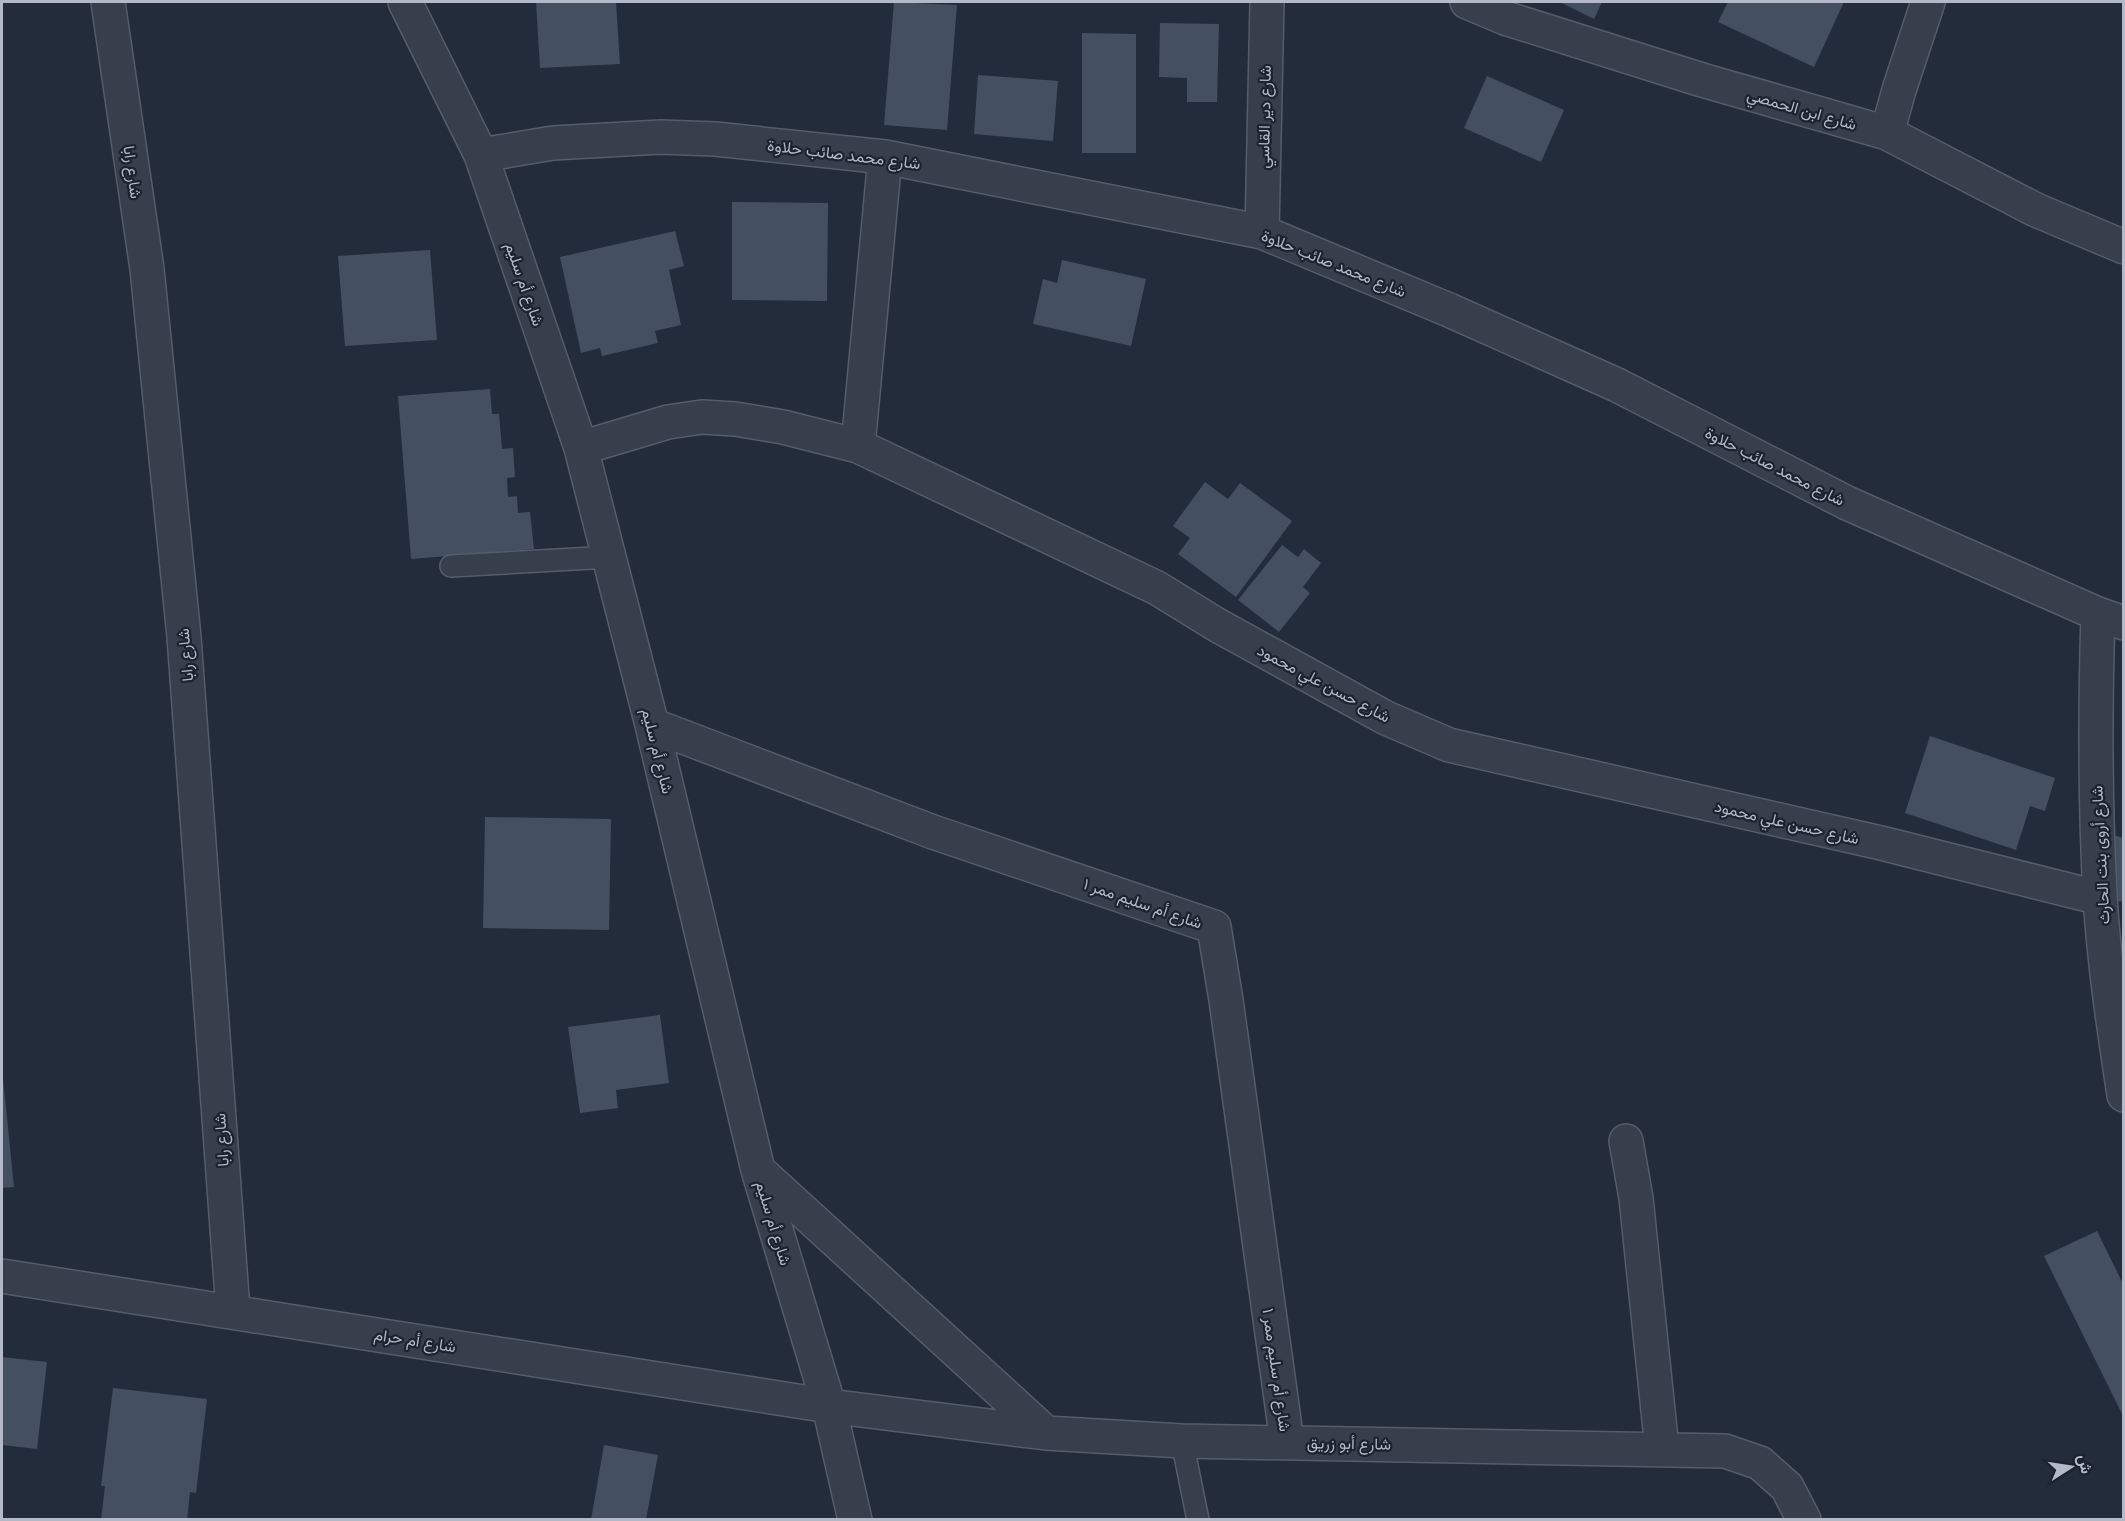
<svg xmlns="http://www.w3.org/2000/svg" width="2125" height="1521" font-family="'Open Sans',Vazirmatn,sans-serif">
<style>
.building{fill:#444f60}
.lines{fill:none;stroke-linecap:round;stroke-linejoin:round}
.service-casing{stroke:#555c6a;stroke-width:24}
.minor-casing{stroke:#555c6a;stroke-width:36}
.service{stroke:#373e4c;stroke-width:21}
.minor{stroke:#373e4c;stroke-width:33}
.labels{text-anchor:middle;stroke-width:4.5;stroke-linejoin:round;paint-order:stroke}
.street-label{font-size:16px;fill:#b3b9c7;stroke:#1c2330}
</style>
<rect width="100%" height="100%" fill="#232c3b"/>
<path class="building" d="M536,2H616L620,64L540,68Z
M894,2L957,5L947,130L884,125Z
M1560,2H1602L1594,19Z
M1728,2H1844L1814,67L1718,22Z
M1160,23L1219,24L1217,102H1187V78L1159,77Z
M1082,33L1136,34V153H1082Z
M978,75L1058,81L1053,141L974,134Z
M1487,76L1564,110L1541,162L1464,128Z
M732,202L828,203L827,301L732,300Z
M675,231L684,266L669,270L681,325L655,331L658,343L602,356L600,348L581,353L560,257Z
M430,250L437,340L345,346L338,256Z
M1062,260L1146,279L1131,346L1033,324L1043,279L1057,283Z
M490,389L492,414H499L502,449L513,448L515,477L507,478L508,497L517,496L518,513L530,512L534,549L411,559L398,396Z
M1205,482L1228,499L1240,483L1292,521L1236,597L1178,554L1190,538L1173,526Z
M1282,545L1298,557L1304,549L1321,563L1303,587L1310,593L1279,632L1238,600Z
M1930,736L2055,778L2045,811L2030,806L2016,850L1905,813Z
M485,817L611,819L609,930L483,928Z
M2106,833L2124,838V901L2111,902Z
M660,1015L669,1083L616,1090L618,1108L580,1113L568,1027Z
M2,1078H3L14,1187L2,1188Z
M2097,1231L2124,1286V1418L2044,1256Z
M2,1357L47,1362L37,1449L2,1445Z
M113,1388L207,1399L196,1493L190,1492L187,1520H101L105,1486H101Z
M604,1445L658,1455L646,1520H591Z"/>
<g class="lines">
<g class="service-casing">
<path id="service" d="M451,566L610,557
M1182,1441L1198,1520"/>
</g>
<g class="minor-casing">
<path id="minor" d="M108,2L147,269L184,637L233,1311
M405,2L481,155L581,448L652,725L758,1170L829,1406L855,1520
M1467,2L1505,18L1702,80L1887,133L2036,210L2124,247
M1887,133L1899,90L1928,2
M481,155L553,143L661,137L715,139L885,157L1262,232L1449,310L1617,385L1847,503L2098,614L2124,623
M1262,232L1267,2
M858,446L885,157
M581,448L668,422L702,417L735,419L783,427L858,446L1157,588L1217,625L1386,718L1449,745L1881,843L2100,898
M2098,614C2095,708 2095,802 2100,896C2104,963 2114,1029 2124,1095
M652,725L933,832L1214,927L1226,1000L1287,1442
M1626,1141L1636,1198L1662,1449
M758,1170L1046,1433
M2,1276L829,1406L1046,1433L1182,1441L1725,1451L1760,1463L1787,1487L1804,1520"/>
</g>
<use href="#service" class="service"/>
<use href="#minor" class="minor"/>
</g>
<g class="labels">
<g class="street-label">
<text transform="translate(1802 109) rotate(16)" y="6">شارع ابن الحمصي</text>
<text transform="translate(1264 117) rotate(-89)" y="6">شارع دير القاسي</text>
<text transform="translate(844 154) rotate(7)" y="6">شارع محمد صائب حلاوة</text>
<text transform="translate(133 172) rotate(82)" y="6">شارع رابا</text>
<text transform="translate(1334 263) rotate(22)" y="6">شارع محمد صائب حلاوة</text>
<text transform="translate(525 284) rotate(71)" y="6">شارع أم سليم</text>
<text transform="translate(1775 466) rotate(27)" y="6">شارع محمد صائب حلاوة</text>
<text transform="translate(185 655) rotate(-95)" y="6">شارع رابا</text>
<text transform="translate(1324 683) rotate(28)" y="6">شارع حسن علي محمود</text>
<text transform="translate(658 751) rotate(76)" y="6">شارع أم سليم</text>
<text transform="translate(1787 822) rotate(13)" y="6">شارع حسن علي محمود</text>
<text transform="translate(2100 855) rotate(-93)" y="6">شارع أروى بنت الحارث</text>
<text transform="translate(1143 903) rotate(19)" y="6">شارع أم سليم ممر ١</text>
<text transform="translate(221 1140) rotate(-94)" y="6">شارع رابا</text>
<text transform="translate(774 1223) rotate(73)" y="6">شارع أم سليم</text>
<text transform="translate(415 1340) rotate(9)" y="6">شارع أم حرام</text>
<text transform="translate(1277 1370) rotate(82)" y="6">شارع أم سليم ممر ١</text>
<text transform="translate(1349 1443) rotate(1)" y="6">شارع أبو زريق</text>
</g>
</g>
<rect width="2125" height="1521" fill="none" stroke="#b3b9c7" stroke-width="6"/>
<g transform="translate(2071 1467) rotate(78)" stroke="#1c2330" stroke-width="4.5" paint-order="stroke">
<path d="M0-4.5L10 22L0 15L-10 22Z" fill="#b3b9c7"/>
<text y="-9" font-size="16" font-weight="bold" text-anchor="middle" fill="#b3b9c7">ش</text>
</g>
</svg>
